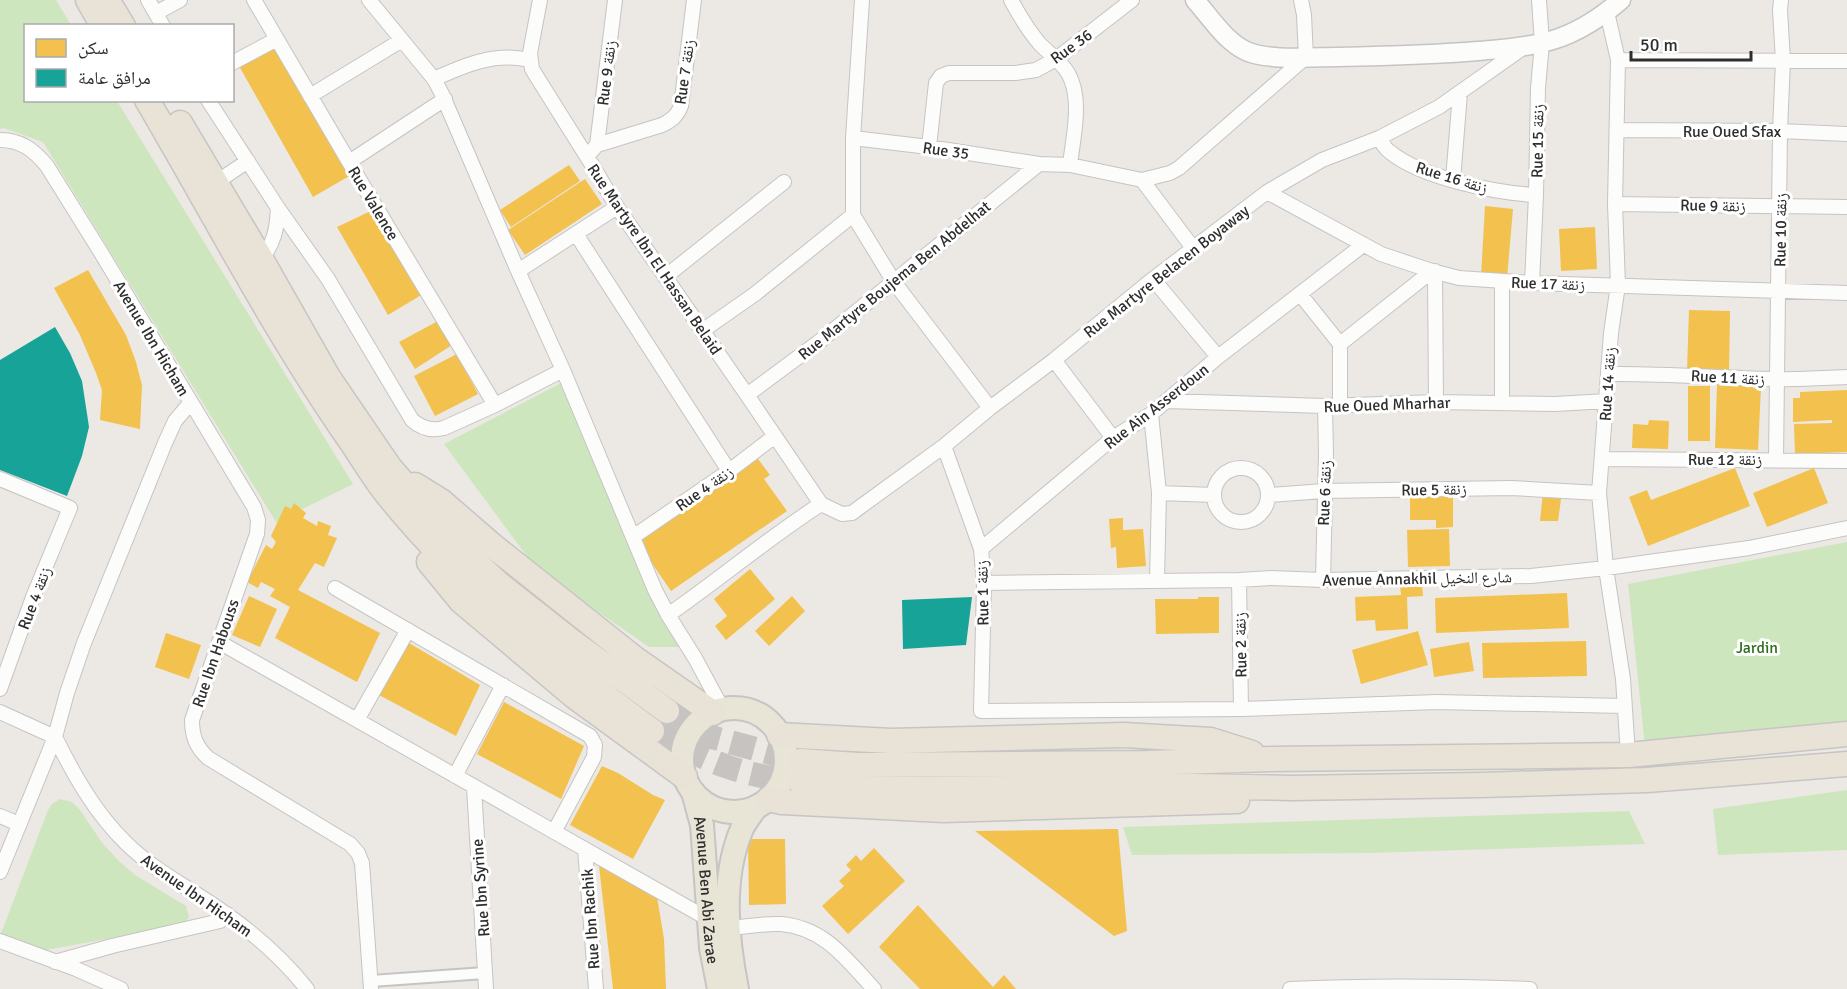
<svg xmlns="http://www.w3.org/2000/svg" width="1847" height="989" font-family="Signika,'Noto Naskh Arabic',sans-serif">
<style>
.green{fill:#cee6be}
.homes{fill:#f2c14e}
.public{fill:#17a398}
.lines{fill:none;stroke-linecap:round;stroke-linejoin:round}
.trunk-tunnel{stroke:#c6c3c0;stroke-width:24;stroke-dasharray:24 12;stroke-linecap:butt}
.pedestrian-casing{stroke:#c5c4c5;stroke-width:14}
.minor-casing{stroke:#c5c4c5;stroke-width:16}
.tertiary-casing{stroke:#c5c4c5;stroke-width:21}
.primary-casing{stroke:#c6c5c4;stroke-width:26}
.trunk-casing{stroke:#c6c5c4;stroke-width:27}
.pedestrian{stroke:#fcfcfb;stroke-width:10}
.minor{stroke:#fcfcfb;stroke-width:14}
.tertiary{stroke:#fcfcfb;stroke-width:18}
.primary{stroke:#e8e4d6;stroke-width:22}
.trunk{stroke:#e9e2d6;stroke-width:24}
.labels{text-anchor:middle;stroke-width:6;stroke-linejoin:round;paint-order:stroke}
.street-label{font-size:16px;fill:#2e2e2e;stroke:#fff}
.park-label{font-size:16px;fill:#2c6e1b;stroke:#fff}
</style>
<rect width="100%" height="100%" fill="#ece8e4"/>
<path class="green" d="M0,0H56L71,25L26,26V100L117,101L353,484L276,522L43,142L4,128L0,129Z
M565,381L682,647H649L537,570L444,444Z
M1847,542V724L1645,747L1628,584Z
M1847,790V850L1718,855L1713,809Z
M60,799L72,802L80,810L103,844L120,862L135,875L186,906L189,917L184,925L46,950L30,951L0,936L48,810L52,804Z
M1629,811L1645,844L1370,853L1132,855L1123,827Z"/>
<path class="homes" d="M275,45L351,175L313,197L239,66Z
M569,165L580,181L511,227L500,210Z
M585,179L602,204L525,255L508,230Z
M1485,206L1513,209L1507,278L1481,276Z
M373,210L423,294L388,315L337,227Z
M1595,227L1597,269L1561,271L1559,229Z
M88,270L126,335L136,362L142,385L140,429L100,420L102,390L96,373L80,335L54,288Z
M1689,310L1730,311L1729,373L1687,371Z
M438,321L452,345L415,369L399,342Z
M457,354L478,394L435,416L414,376Z
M1717,385L1761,387L1758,450L1715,448Z
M1688,386H1710V441H1688Z
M1847,390V452L1795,454L1794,424L1832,423V420L1793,422V398H1800V392Z
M1649,420L1669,421L1668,449L1632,448L1633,424L1648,425Z
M758,459L770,475L764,479L787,511L671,591L638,543Z
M1735,468L1750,506L1648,546L1629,497L1647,490L1651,500Z
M1814,468L1828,503L1767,527L1753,493Z
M1543,492H1562L1558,521H1540Z
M1410,495H1453V527L1436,528V520H1410Z
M294,503L306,513L303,518L317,526L318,521L331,526L328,535L337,538L324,567L315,563L298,590L380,633L357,682L275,638L290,607L270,596L275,589L261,582L258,588L247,582L266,545L272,549L276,542L271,536L285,506L291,509Z
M1123,518V530L1143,529L1146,566L1117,568L1116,547L1111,548L1109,519Z
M1449,529L1450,566L1408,567L1407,530Z
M750,569L775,599L726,640L715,626L727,616L714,599Z
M1422,584L1423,596L1407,597L1408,629L1376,631L1375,620L1356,621L1355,597L1401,595L1400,585Z
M1567,593L1569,628L1436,633L1435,598Z
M249,596L277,609L260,647L232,635Z
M792,596L805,611L769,646L755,631Z
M1198,597H1219V633L1156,634L1155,599H1198Z
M1418,631L1428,665L1361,684L1352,650Z
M166,633L201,645L189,679L155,667Z
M1586,641L1587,676L1483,678L1482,643Z
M1469,642L1474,671L1434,677L1430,649Z
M409,643L480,685L456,736L379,695Z
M504,702L584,746L561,799L477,754Z
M602,766L618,773L653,795L665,800L633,859L570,825Z
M1118,829L1127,931L1114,936L975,831Z
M748,839H785L786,904L749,905Z
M874,848L905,881L848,934L822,906L844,886L839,881L851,870L846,865L856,855L861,861Z
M599,866L657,897L664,939L666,989H613Z
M918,905L993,987L1004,975L1016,989H920L879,947Z"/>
<path class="public" d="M55,327L70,353L82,381L89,427L82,456L67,496L0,470V360Z
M972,597L966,645L903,649L902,600Z"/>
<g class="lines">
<path class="trunk-tunnel" d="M667,711L700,732L715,738L800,761
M652,731C677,744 702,758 728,767C752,775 776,779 801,783"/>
<g class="pedestrian-casing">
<path id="pedestrian" d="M371,981L485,973"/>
</g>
<g class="minor-casing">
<path id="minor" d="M148,0L163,26
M254,0L349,162L495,405
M369,0L434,79L442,94L518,271L563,370L655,590L668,615L695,658L723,710
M540,0L530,53L532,69L540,82L594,168L617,207L747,395L821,504L842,514L852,513L860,507L944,446L990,408L1054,360L1153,279L1267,192L1322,160L1379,138L1439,107L1524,47
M862,0L853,138V215L894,282L990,408
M1011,0C1019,15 1028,30 1039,43C1048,53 1061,61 1068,73C1083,99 1073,137 1070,165
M1607,12L1618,60L1615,204L1618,285L1611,333L1599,493L1606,568L1623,679L1628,755
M156,13L180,0
M1618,60L1847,61
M232,63L277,39
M434,79C465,65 495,52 529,60
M310,96L402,40
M208,100L278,208L328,279L412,420C422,429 432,431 444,428L495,405L563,370
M1618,130L1780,131L1847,134
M853,138L929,147L1039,164L1070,165L1142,180L1170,173L1179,168L1306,57L1304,15L1301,0
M1379,138C1382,143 1385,149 1390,152C1422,178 1496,193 1536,195
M0,140C21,140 34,150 47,166L100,251L254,507L258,520L257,534L192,720C192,736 196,747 208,758L350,844L358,853L362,863L371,989
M597,145L615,0
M929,147L936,83L941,76L949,73H1015L1036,70L1056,59L1132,0
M587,156L597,145L662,125C672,120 677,116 681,106L694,0
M349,162L445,99
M1142,180L1193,248
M1453,180L1460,93
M215,183L248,161
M1267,192L1381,254L1432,271L1459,278L1532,283L1847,293
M1615,204L1847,207
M576,234L729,471
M261,259C274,244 277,229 278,208
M518,271L617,207
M1435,271L1436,402
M665,277L784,182
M1153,279L1218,357
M1532,283L1536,195L1538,88L1542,43L1539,0
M1300,294L1340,344V406
M702,331L755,294L853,215
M1340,344L1432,271
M1054,360L1113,438
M1608,374C1663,373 1718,378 1773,379C1798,380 1823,378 1847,377
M747,395L820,341L1039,164
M1166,401L1325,406L1436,402L1555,404L1607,401
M1502,402V281
M1151,414L1159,493L1157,580
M944,446L981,549L984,583L981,711L1241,709L1437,702L1624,706
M1602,459L1847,461
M1776,459L1780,131L1783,61L1780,10L1781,0
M1214 495a27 27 0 1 1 54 0a27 27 0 1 1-54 0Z
M0,479L70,508L33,597L0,689
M1159,493L1214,495
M1269,495L1324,491L1511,488L1599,493
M633,537L729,471L775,436
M981,549L1113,438L1151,414L1218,357L1363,245
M1239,580L1241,709
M1323,580L1326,454L1325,406
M984,583L1239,580L1271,578L1323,580L1531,576L1606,568L1749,548L1847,528
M335,588L590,736L595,745L594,757L554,832
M668,615C720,579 768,538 821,504
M219,642L710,920
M0,712L55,737
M357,720L408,630
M55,737C74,775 95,813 126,843C149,866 177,881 204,899C243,924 278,952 307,989
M455,776L503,685
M474,787L486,989
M0,816L19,824
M585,849L596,989
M0,872L55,737L67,693L84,643L165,443L175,421L191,402
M729,928C746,927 764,923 781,924C825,928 846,959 874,989
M0,941L76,969L121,989
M55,962L112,946L220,921L227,914
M1290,989C1370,985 1449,986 1530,989"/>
</g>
<g class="tertiary-casing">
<path id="tertiary" d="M1195,0C1210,17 1225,41 1246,51C1268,61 1312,57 1337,57C1384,56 1431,55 1478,51C1499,49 1521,48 1541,43C1571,37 1599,19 1621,0"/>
</g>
<g class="primary-casing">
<g id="primary">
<circle cx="734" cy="760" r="52"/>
<path id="s1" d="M693,792L702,825L711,948L719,989"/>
<path d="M737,989C727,938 721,880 741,831C744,823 751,815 756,807"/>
</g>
</g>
<g class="trunk-casing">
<path id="trunk" d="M88,0L103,26
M107,0L123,26
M147,100C214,214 275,332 350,440C361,456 371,473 383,489C458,585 556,660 652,731
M180,123L261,259L328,377L390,468L459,547L500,585L571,641L667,711
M415,485L441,501L493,546L634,658L713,713
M429,562L461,601L574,696L685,777
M779,735L891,741L1124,735L1211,740L1252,753
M800,761L857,765L1146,763L1272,759L1628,755L1847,734
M801,783L930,789L1193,786L1292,788L1480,785L1647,780L1847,764
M769,799L782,802L944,810L1237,801"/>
</g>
<use href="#pedestrian" class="pedestrian"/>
<use href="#minor" class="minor"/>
<use href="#tertiary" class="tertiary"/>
<use href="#primary" class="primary"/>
<use href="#trunk" class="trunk"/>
</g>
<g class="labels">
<g class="street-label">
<text transform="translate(1071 46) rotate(-36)" y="6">Rue 36</text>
<text transform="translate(684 72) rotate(-82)" y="6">Rue 7 زنقة</text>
<text transform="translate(606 73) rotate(-83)" y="6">Rue 9 زنقة</text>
<text x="1732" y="137">Rue Oued Sfax</text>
<text transform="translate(1537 141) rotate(-89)" y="6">Rue 15 زنقة</text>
<text transform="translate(946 150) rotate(8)" y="6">Rue 35</text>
<text transform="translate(1452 177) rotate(17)" y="6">Rue 16 زنقة</text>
<text transform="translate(374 203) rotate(59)" y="6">Rue Valence</text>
<text transform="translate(1713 205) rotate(1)" y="6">Rue 9 زنقة</text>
<text transform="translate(1780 230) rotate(-89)" y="6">Rue 10 زنقة</text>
<text transform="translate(655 259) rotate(56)" y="6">Rue Martyre Ibn El Hassan Belaid</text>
<text transform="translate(1166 271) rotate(-38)" y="6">Rue Martyre Belacen Boyaway</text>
<text transform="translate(894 280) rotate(-39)" y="6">Rue Martyre Boujema Ben Abdelhat</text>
<text transform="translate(1548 283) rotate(2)" y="6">Rue 17 زنقة</text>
<text transform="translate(152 338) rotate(59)" y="6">Avenue Ibn Hicham</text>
<text transform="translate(1728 377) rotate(3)" y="6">Rue 11 زنقة</text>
<text transform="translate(1607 384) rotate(-86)" y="6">Rue 14 زنقة</text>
<text transform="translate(1387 404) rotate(-2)" y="6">Rue Oued Mharhar</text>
<text transform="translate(1156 406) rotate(-38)" y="6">Rue Ain Asserdoun</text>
<text x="1725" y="465">Rue 12 زنقة</text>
<text transform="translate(704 488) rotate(-35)" y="6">Rue 4 زنقة</text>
<text transform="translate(1434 489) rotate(-1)" y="6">Rue 5 زنقة</text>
<text transform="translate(1324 493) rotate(-88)" y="6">Rue 6 زنقة</text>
<text transform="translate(1417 578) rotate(-1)" y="6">Avenue Annakhil شارع النخيل</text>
<text transform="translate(982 593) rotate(-91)" y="6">Rue 1 زنقة</text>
<text transform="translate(34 598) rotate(-69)" y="6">Rue 4 زنقة</text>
<text transform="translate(1240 645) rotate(-91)" y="6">Rue 2 زنقة</text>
<text transform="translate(215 653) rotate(-71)" y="6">Rue Ibn Habouss</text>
<text transform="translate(480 888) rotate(-94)" y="6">Rue Ibn Syrine</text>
<text dy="6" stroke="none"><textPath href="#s1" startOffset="99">Avenue Ben Abi Zarae</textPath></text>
<text transform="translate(197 895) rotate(35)" y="6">Avenue Ibn Hicham</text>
<text transform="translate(590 919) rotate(-94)" y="6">Rue Ibn Rachik</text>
</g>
<g class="park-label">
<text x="1757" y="653">Jardin</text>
</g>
</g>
<rect x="24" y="24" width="210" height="78" fill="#ffffff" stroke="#ababab" stroke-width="1.5"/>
<rect x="36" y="39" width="30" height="18" fill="#f2c14e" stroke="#ababab" stroke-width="1.5"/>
<text x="78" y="54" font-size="18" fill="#2e2e2e">سكن</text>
<rect x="36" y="69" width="30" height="18" fill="#17a398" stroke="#ababab" stroke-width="1.5"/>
<text x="78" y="84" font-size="18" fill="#2e2e2e">مرافق عامة</text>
<path d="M1631 51v9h120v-9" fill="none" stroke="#2e2e2e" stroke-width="3"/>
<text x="1640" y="51" font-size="18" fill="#2e2e2e" stroke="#ffffff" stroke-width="4.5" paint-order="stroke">50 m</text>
</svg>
